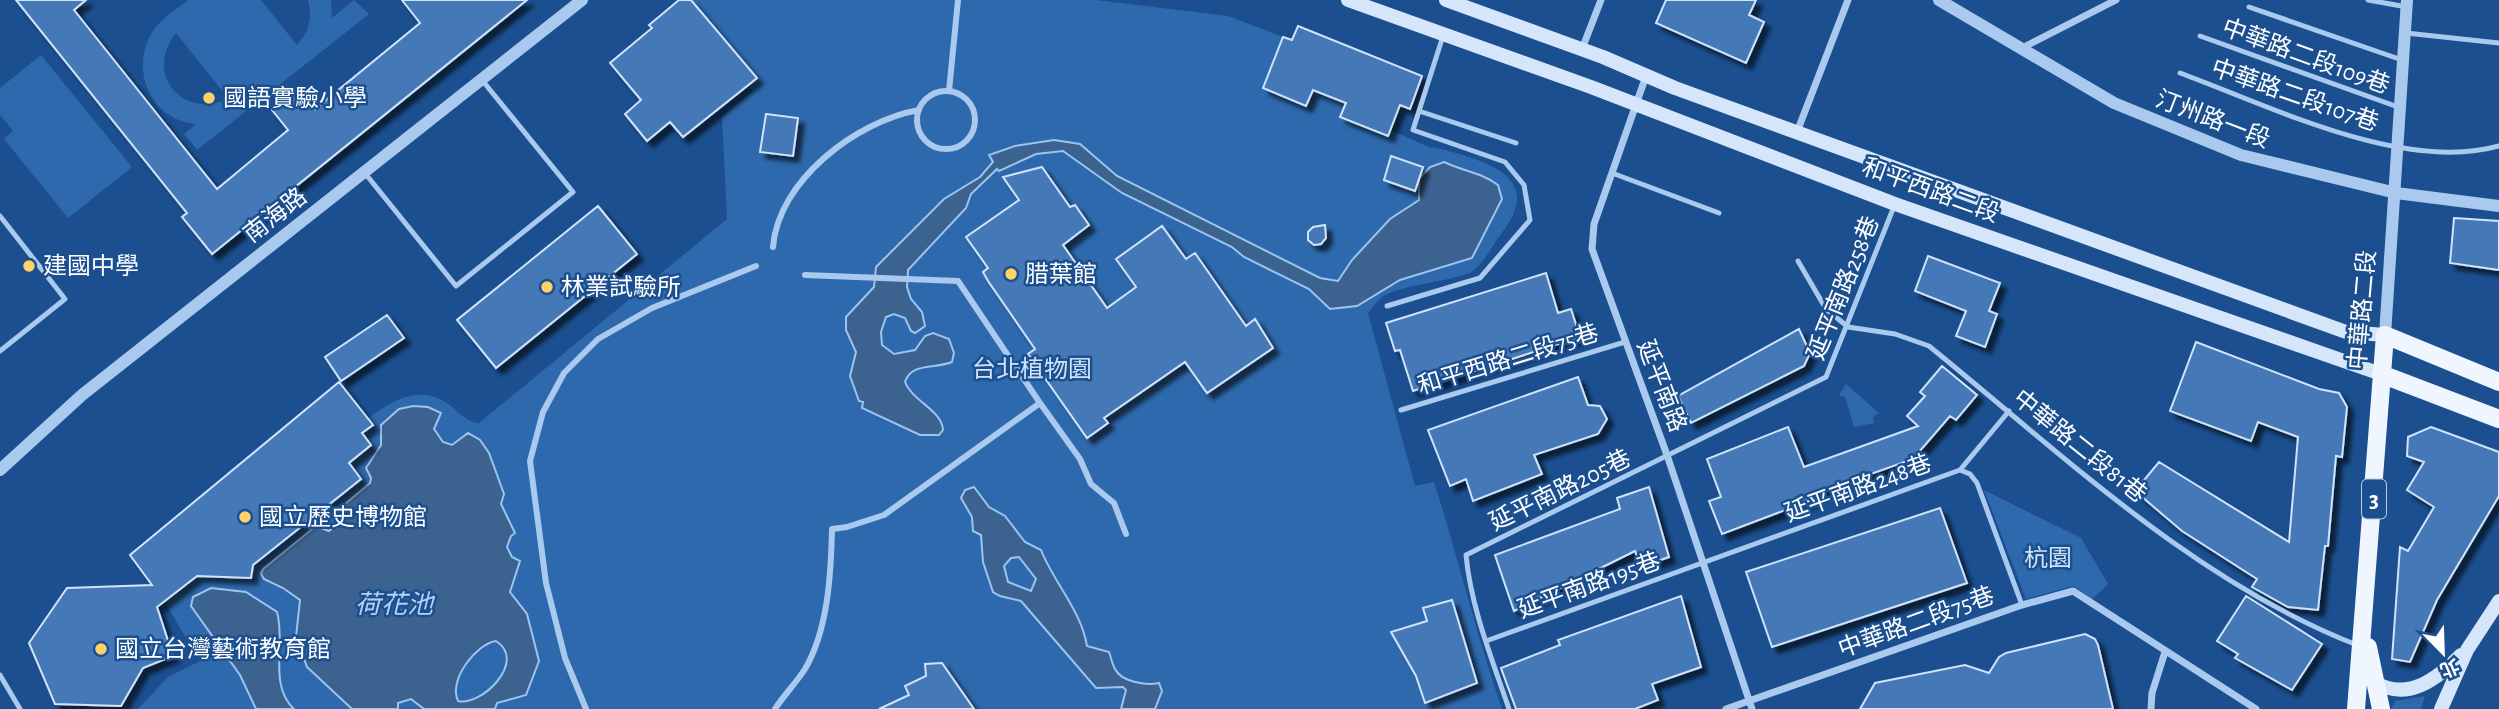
<svg xmlns="http://www.w3.org/2000/svg" width="2499" height="709" font-family="'Alegreya Sans','Noto Sans TC',sans-serif">
<style>
.green{fill:#2e69ad;fill-rule:evenodd}
.water{fill:#3c6290;stroke:#9cc4f0;stroke-width:2;fill-rule:evenodd}
.building{fill:#4478b7;stroke:#cfe3fa;stroke-width:2;filter:url(#shadow)}
.lines{fill:none;stroke-linecap:round;stroke-linejoin:round}
.service{stroke:#a9c9ee;stroke-width:5}
.pedestrian{stroke:#a9c9ee;stroke-width:6}
.minor{stroke:#a9c9ee;stroke-width:7}
.tertiary{stroke:#a9c9ee;stroke-width:12}
.secondary{stroke:#d6e6fa;stroke-width:14}
.primary{stroke:#f0f6ff;stroke-width:18}
.poi-dot{fill:#ffd166;stroke:#1b4f8f;stroke-width:2.5}
.labels{text-anchor:middle;stroke-width:5;stroke-linejoin:round;paint-order:stroke}
.shield{fill:#1b4f8f;stroke:#bbcadd;stroke-width:2}
.shield-label{font-size:23px;font-weight:bold;fill:#fff}
.street-label{font-size:24px;fill:#fff;stroke:#1b4f8f}
.poi-label{font-size:24px;fill:#fff;stroke:#1b4f8f;text-anchor:start}
.park-label{font-size:24px;fill:#cfe3fa;stroke:#1b4f8f}
.water-label{font-size:26px;font-style:italic;fill:#b5d3f5;stroke:#1b4f8f}
</style>
<defs>
<filter id="shadow"><feDropShadow dx="6" dy="6" stdDeviation="2" flood-color="#0009"/></filter>
</defs>
<rect width="100%" height="100%" fill="#1b4f8f"/>
<path class="green" d="M188,0H261L297,45C309,32 313,18 308,0H331L332,18L354,0L369,14L197,150L184,134L196,124C154,121 131,75 149,38C156,22 174,11 188,0ZM176,33L228,98V99C181,119 144,74 176,33Z
M682,0H1096L1228,16L1283,37L1275,60L1351,90L1340,116L1387,136L1391,130L1431,148L1434,147C1481,160 1548,174 1501,234C1493,245 1482,266 1471,272C1447,283 1402,284 1382,297C1377,301 1372,308 1368,313L1415,486L1434,482C1458,557 1476,634 1502,709H138L168,677L200,661L164,601L203,571L253,565L361,480L349,463L362,433L373,425L368,418C392,401 418,384 447,403C458,411 465,422 479,423L727,219L722,117L753,91Z
M41,55L132,167L68,218L4,139L13,131L0,115V88Z
M1846,384L1879,413L1873,417L1874,423L1854,427L1845,397L1839,395Z
M1984,490L2081,538L2108,584L2092,599L2073,586L2026,599Z
M2425,696L2421,709H2391L2395,701Z"/>
<path class="water" d="M1054,140L1080,144L1117,176L1320,278L1338,281L1352,260L1390,219L1419,200V179L1430,167L1444,162C1462,171 1481,172 1498,185L1502,199L1472,258L1400,280L1357,306L1330,309L1309,289L1244,257L1232,247L1122,193L1063,151L1036,154L999,171L997,169L971,194L966,208L908,270L907,287L911,299L922,312L925,326L915,333L911,331L905,318L894,314L886,317L881,332L882,345L894,354L915,350L925,336L933,333L949,339L954,353L952,362C936,369 911,362 905,382C912,401 942,410 943,430L939,435H920L862,408L863,402L859,401L850,376L856,352L846,330V317L874,287L876,267L944,199L980,177L993,162L989,155L1015,146Z
M413,406L428,407L441,413L434,429L443,442L452,445L468,433L480,440L489,453L504,494L501,504L515,533L511,536L507,547L512,557L520,561L510,592L527,614L539,661L526,695L497,703L495,709H424L411,699L398,703V709H352L307,667L296,637L300,600L283,588L264,579L261,574L263,569L316,526L329,531L341,521L339,509L370,483L371,478L366,468L381,445V425L399,409ZM496,641C528,661 481,707 458,701C448,680 476,644 496,641Z
M974,487L989,507L1005,516L1025,542L1041,550C1054,583 1081,610 1087,646L1109,652C1111,657 1112,664 1115,669C1121,682 1148,686 1159,683L1162,691L1155,709H1121L1126,690L1123,687L1096,688L1021,601L1000,596L993,592L983,562L981,535L973,531L972,517L961,498L965,490ZM1019,557L1036,579L1031,591L1008,582L1004,566L1011,558Z
M211,588L246,592L277,612C286,643 268,685 294,709H256L240,675L191,606L193,597Z"/>
<path class="building" d="M16,0H86L74,10L217,189L288,130L272,110L298,89L315,109L420,23L402,0H527L212,254L182,217L187,213Z
M679,0H691L757,78L683,137L670,122L647,141L625,114L641,100L610,63L652,28L649,25Z
M1666,0H1756L1749,15L1764,22L1746,63L1656,23Z
M1298,26L1422,76L1410,109L1400,105L1388,136L1340,117L1346,103L1313,90L1306,106L1263,88L1283,37L1292,40Z
M766,114L798,118L793,156L760,152Z
M1391,156L1423,167L1415,191L1384,180Z
M1042,167L1070,207L1075,205L1089,225L1063,245L1107,308L1136,287L1116,259L1162,226L1186,259L1195,253L1246,326L1255,319L1273,348L1207,393L1185,362L1104,418L1108,423L1087,438L1028,354L1035,349L988,281L983,272L988,268L966,237L1019,200L1003,177Z
M598,206L637,254L496,368L457,320Z
M2454,218L2499,221V270L2450,263Z
M1325,225L1326,238L1321,244L1314,245L1308,240V232L1313,227Z
M1928,256L2000,283L1989,311L1997,314L1985,347L1956,336L1966,311L1915,291Z
M1546,273L1558,313L1571,309L1580,337L1413,391L1400,350L1395,351L1386,323Z
M387,315L404,338L341,381L325,357Z
M1799,329L1810,353L1804,366L1691,423L1678,396Z
M2196,342L2319,389L2339,393L2347,407L2342,457L2336,456L2328,546H2325L2318,610L2288,607L2252,587L2257,579L2182,531L2135,491L2159,462L2289,542L2298,437L2258,422L2251,441L2170,411Z
M1942,366L1977,395L1956,420L1950,416L1913,459L1815,494L1817,498L1722,534L1709,501L1721,497L1707,459L1788,427L1804,467L1918,426L1907,416L1925,396L1920,392Z
M1578,377L1588,405L1600,406L1607,419L1598,434L1534,455L1542,474L1473,501L1466,479L1450,486L1428,430Z
M339,382L373,425L362,433L371,445L349,463L361,479L253,565L251,578L197,576L157,607L173,656L143,668L121,706L55,704L29,643L67,588L152,585L130,555Z
M2431,427L2499,452V496L2437,600L2410,662L2392,659L2400,547L2408,551L2434,507L2407,490L2424,462L2407,456L2408,437Z
M1649,487L1669,557L1641,567L1635,551L1514,611L1495,555L1620,509L1617,498Z
M1940,508L1967,583L1772,647L1746,572Z
M1681,596L1701,667L1652,684L1658,700L1635,709H1516L1501,668L1560,645L1558,640Z
M2246,596L2322,644L2292,690L2235,658L2238,654L2217,641Z
M1452,600L1477,683L1425,703L1416,676L1391,632L1427,621L1423,608Z
M2085,634L2095,639L2098,645L2113,709H1860L1875,683L1965,665L1989,673L1999,657L2006,653Z
M942,663L974,709H879L909,695L905,686L926,676L925,664Z"/>
<g class="lines">
<path class="service" d="M2368,0L2407,7
M2249,7L2402,60
M2406,33L2499,43
M1443,36L1419,111L1516,143
M2200,36L2398,107
M2180,73C2270,106 2403,173 2499,146
M364,172L456,286L573,192L482,80
M1612,173L1719,213
M0,216L65,299L0,351
M1798,261L1826,309L1848,327L1895,334L1929,346C2062,454 2195,582 2357,645
M1387,306L1480,278L1530,220L1524,185L1505,162L1413,130L1419,111
M1401,410L1625,342
M1960,470L2009,411
M1486,641L1960,470L1970,474L1977,483L2022,605
M0,675L20,709
M1509,709C1492,659 1471,608 1466,555L1826,377L1895,204"/>
<path class="pedestrian" d="M917 120a29 29 0 1 1 58 0a29 29 0 1 1-58 0Z
M949,91L958,0
M773,247C778,181 856,121 919,110
M805,275L958,281L1040,403
M586,709L565,658L546,583L530,461L543,412L564,373L598,339L652,308L756,266
M775,709C784,695 796,683 805,669C828,630 831,574 832,529L847,527L884,515L1040,403L1080,459L1091,484L1114,503L1126,534"/>
<path class="minor" d="M1582,49L1601,0
M2020,49L2116,0
M1646,76L1594,224L1592,249L1667,455L1752,709
M1797,132L1848,0
M1726,709L2022,605L2073,591L2256,709
M2151,709L2152,693L2165,652"/>
<path class="tertiary" d="M1939,0L2114,103L2241,155L2396,193L2499,206
M2385,335L2407,0
M0,470L82,395L582,0"/>
<path class="secondary" d="M1348,0L1591,87L1895,204L2381,374
M1446,0L1603,57L1675,88L2346,332L2385,335
M2374,682C2408,702 2437,679 2461,655
M2441,709L2467,650L2499,601"/>
<path class="primary" d="M2381,374L2499,419
M2368,647L2381,709
M2356,709L2385,335L2499,382"/>
</g>
<g class="poi-dot">
<circle cx="209" cy="98" r="7"/>
<circle cx="29" cy="266" r="7"/>
<circle cx="1011" cy="274" r="7"/>
<circle cx="547" cy="287" r="7"/>
<circle cx="245" cy="517" r="7"/>
<circle cx="101" cy="649" r="7"/>
</g>
<g class="labels">
<rect class="shield" x="2362" y="479.5" width="24" height="39" rx="5"/>
<g class="shield-label">
<text x="2374" y="507">3</text>
</g>
<g class="street-label">
<text transform="translate(2306 56) rotate(20)" y="8">中華路二段109巷</text>
<text transform="translate(2295 95) rotate(19)" y="8">中華路二段107巷</text>
<text transform="translate(2213 119) rotate(21)" y="8">汀州路一段</text>
<text transform="translate(1931 190) rotate(20)" y="8">和平西路二段</text>
<text transform="translate(275 215) rotate(-38)" y="8">南海路</text>
<text transform="translate(1843 288) rotate(-68)" y="8">延平南路258巷</text>
<text transform="translate(2362 310) rotate(-85)" y="8">中華路二段</text>
<text transform="translate(1508 359) rotate(-17)" y="8">和平西路二段75巷</text>
<text transform="translate(1662 386) rotate(69)" y="8">延平南路</text>
<text transform="translate(2080 446) rotate(39)" y="8">中華路二段81巷</text>
<text transform="translate(1858 488) rotate(-20)" y="8">延平南路248巷</text>
<text transform="translate(1560 490) rotate(-26)" y="8">延平南路205巷</text>
<text transform="translate(1589 585) rotate(-20)" y="8">延平南路195巷</text>
<text transform="translate(1916 622) rotate(-20)" y="8">中華路二段75巷</text>
</g>
<g class="poi-label">
<text x="223" y="106">國語實驗小學</text>
<text x="43" y="274">建國中學</text>
<text x="1025" y="282">腊葉館</text>
<text x="561" y="295">林業試驗所</text>
<text x="259" y="525">國立歷史博物館</text>
<text x="115" y="657">國立台灣藝術教育館</text>
</g>
<g class="park-label">
<text x="1032" y="377">台北植物園</text>
<text x="2048" y="566">杭園</text>
</g>
<g class="water-label">
<text x="394" y="613">荷花池</text>
</g>
</g>
<g transform="translate(2443 653) rotate(157)" stroke="#1b4f8f" stroke-width="5" paint-order="stroke">
<path d="M0-5L12 26L0 18L-12 26Z" fill="#ffffff"/>
<text y="-10" font-size="19" font-weight="bold" text-anchor="middle" fill="#ffffff">北</text>
</g>
</svg>
